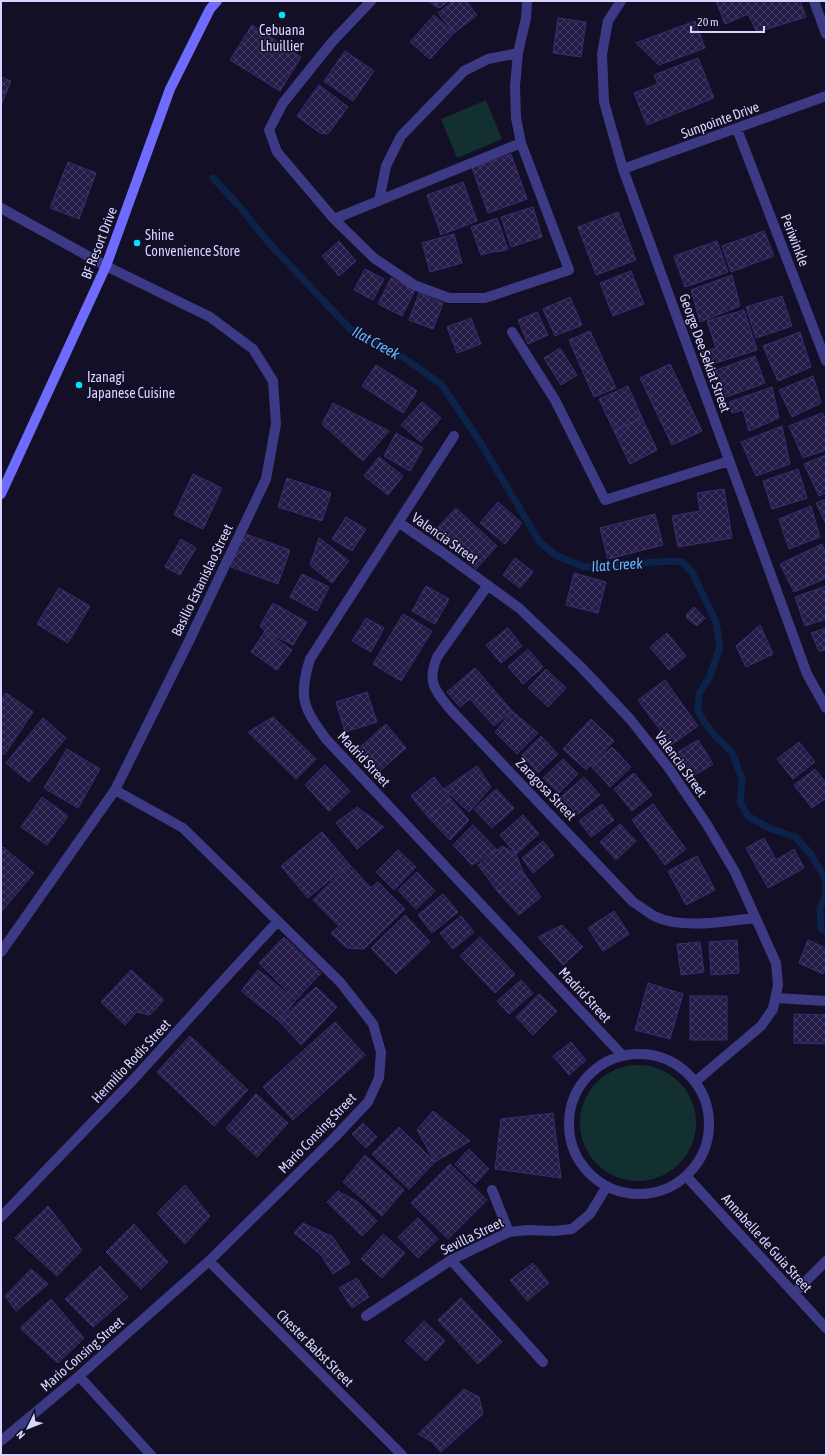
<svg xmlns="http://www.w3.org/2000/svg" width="827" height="1456" font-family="'Asap Condensed',sans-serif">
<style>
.park{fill:#12302f}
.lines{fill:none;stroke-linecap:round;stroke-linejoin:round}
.stream{stroke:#0c2248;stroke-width:7}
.building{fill:url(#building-cross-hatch);stroke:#3b2d73}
.lane{stroke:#3d3a85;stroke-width:10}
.street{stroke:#3d3a85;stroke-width:10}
.secondary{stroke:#6f6bff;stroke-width:10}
.poi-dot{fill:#00e5ff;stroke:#130f26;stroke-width:1.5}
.labels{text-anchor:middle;stroke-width:3;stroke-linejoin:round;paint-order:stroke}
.poi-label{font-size:14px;fill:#d9d4ff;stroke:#130f26;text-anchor:start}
.street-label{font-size:14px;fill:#d9d4ff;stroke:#130f26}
.water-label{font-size:15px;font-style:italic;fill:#62b6ff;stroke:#130f26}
</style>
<defs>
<pattern id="building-cross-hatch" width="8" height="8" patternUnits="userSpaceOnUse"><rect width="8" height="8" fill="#241b47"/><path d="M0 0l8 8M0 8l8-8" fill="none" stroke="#433b63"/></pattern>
</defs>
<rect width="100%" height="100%" fill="#130f26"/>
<path class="park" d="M486,100L502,139L457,158L441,119Z
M580 1123a58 58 0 1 1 116 0a58 58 0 1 1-116 0Z"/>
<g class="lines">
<path class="stream" d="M213,178L240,207L268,242L350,329L404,358L441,384L479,440L539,541L555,555L584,567L671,561L682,562L692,572L716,622L720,647L710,676L699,694L698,711L705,723L715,736L732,752L742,779L740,802L748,816L769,828L795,837L810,853L825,878L826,894L820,909L821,929L826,931"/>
</g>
<path class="building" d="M430,1H448L440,8L433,5Z
M453,1H466L477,15L454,33L438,13Z
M716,1H800L806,17L757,32L748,14L725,24Z
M434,15L454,33L430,59L410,42Z
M558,18L586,22L581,57L553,53Z
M695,21L705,48L659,65L636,43Z
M252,25L301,57L280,91L230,60Z
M345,51L374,71L353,101L324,81Z
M698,58L714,98L647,125L634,93L658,84L654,75Z
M1,77L11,81L1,105Z
M319,85L348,107L328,134L320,133L297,116Z
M511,154L527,199L488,213L472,168Z
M68,162L96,173L79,219L50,208Z
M463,182L477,221L441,235L427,195Z
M533,207L542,237L511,247L501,217Z
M618,212L636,260L596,275L578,227Z
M497,218L508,249L502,251L492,252L481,255L471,227Z
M764,231L774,256L731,272L722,246Z
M454,234L462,263L430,272L422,243Z
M339,241L356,261L339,276L322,256Z
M717,241L728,272L685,287L674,256Z
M365,269L384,279L373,300L354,290Z
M631,271L644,304L613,316L600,283Z
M732,275L740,306L700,322L691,290Z
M391,278L415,290L402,316L378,304Z
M419,293L443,303L433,329L409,320Z
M782,296L792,326L756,338L746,307Z
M570,297L582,325L555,336L543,309Z
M744,310L757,350L706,366L701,352L716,348L707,321Z
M537,312L548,335L528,344L518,320Z
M471,318L481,344L457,353L447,327Z
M590,331L616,388L594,397L569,340Z
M800,332L811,367L778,381L763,346Z
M560,348L577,375L561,385L544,358Z
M755,356L765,383L721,399L711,372Z
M670,364L702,431L672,445L640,378Z
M376,365L417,391L403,413L362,386Z
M813,376L821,403L792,417L779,390Z
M628,386L642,418L614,431L599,399Z
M772,387L779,418L749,431L743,410L732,413L729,402Z
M422,402L441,418L421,442L401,425Z
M333,403L389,431L363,461L322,424Z
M822,413L826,420V450L803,458L789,426Z
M642,418L657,450L630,464L614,431Z
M782,426L790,464L756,476L741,442Z
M396,433L423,448L410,471L384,456Z
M826,455V493L819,496L804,464Z
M379,457L403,476L388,495L364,476Z
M798,469L807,498L772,509L763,481Z
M193,474L222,488L203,529L174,515Z
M287,478L331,493L322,521L278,507Z
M724,489L732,538L678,547L672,516L700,511L697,493Z
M826,499V524L816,503Z
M498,502L522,523L505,544L480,523Z
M811,506L820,537L789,549L779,519Z
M456,508L497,546L476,569L435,530Z
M655,514L663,545L608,559L600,528Z
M346,517L366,529L352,551L332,539Z
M243,533L290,550L278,584L231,567Z
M319,538L349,561L332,583L310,565Z
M181,539L196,548L180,575L165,567Z
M822,544L826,554V578L794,592L780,564Z
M515,558L533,572L520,588L503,575Z
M574,573L606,582L598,613L566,605Z
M302,574L329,587L317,611L290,597Z
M426,586L449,599L435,624L412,611Z
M826,586V619L805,626L795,597Z
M59,588L90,606L68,643L37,624Z
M273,603L307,622L293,645L265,631L260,626Z
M694,607L705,618L697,626L687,618L686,615Z
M403,614L432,631L401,681L373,664Z
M366,618L384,628L371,652L352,641Z
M760,625L773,654L746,667L736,646Z
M508,628L522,646L501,663L486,645Z
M826,628V650L819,651L811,633Z
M265,631L292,650L277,670L251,652Z
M667,633L686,656L669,670L650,647Z
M528,649L543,667L523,684L508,667Z
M475,668L512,711L494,726L470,699L460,707L447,692Z
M546,669L566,688L548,707L528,688Z
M665,680L698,726L671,745L638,700Z
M367,692L377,722L345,732L336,702Z
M6,693L33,712L4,755L1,753V700Z
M512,711L538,733L517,754L495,732Z
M273,717L316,759L296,779L248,732Z
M43,718L66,738L29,782L6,763Z
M591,719L614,741L586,770L563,749Z
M386,724L406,748L378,773L357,750Z
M541,736L558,754L538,773L522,755Z
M698,740L713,764L693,776L678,752Z
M799,742L815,762L793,779L777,759Z
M612,747L631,767L610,787L591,766Z
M67,749L100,769L78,808L44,788Z
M563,759L578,774L559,793L543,778Z
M325,765L350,791L329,811L305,785Z
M477,766L491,787L469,812L444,789Z
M815,769L826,783V798L812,808L794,785Z
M634,773L652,795L632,811L614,789Z
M434,777L451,799L428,817L411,796Z
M584,777L600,795L577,815L561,797Z
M496,789L514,808L492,828L474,809Z
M42,797L68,816L47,845L21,827Z
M451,799L469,820L450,840L428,817Z
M602,804L614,820L591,837L579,821Z
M653,804L686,849L665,865L632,820Z
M357,807L384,827L357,849L336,823Z
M523,815L539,834L516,854L500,835Z
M620,824L636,841L616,860L600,842Z
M473,825L497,850L472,865L453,845Z
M322,832L349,864L308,898L281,866Z
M764,838L776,860L794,849L804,868L768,888L746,848Z
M543,841L554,855L533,873L522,858Z
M502,846L516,854L523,872L498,892L478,865Z
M3,847L34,873L1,912V849Z
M398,850L416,867L394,890L376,872Z
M697,856L715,890L686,905L668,871Z
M349,864L371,888L378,882L405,909L364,949L347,948L331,933L339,926L313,900Z
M417,872L435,891L416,909L398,890Z
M523,872L541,897L519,915L498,892Z
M443,894L458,912L432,933L418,915Z
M614,911L629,934L603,951L588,928Z
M405,915L430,942L396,974L371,948Z
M461,916L474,932L453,949L440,933Z
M562,925L583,947L563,965L538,937Z
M284,937L321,973L296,1000L259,963Z
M480,937L515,974L495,993L460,956Z
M737,940L739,973L711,975L709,942Z
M808,940L826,948V967L823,974L799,963Z
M700,942L704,972L681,975L677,944Z
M131,970L164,1000L150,1015L137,1012L125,1025L101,1002Z
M258,970L296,1000L279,1021L241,991Z
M521,980L533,993L509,1014L497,1001Z
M648,983L683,994L670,1039L635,1030Z
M316,987L337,1007L301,1045L279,1021Z
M539,994L557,1011L533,1035L516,1017Z
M690,996H727V1040H690Z
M794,1014L826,1015V1044L794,1043Z
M335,1022L365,1055L293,1120L263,1087Z
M190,1036L248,1090L214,1126L157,1072Z
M571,1042L586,1060L569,1075L553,1056Z
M256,1094L288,1123L257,1157L226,1128Z
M433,1111L470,1141L435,1162L417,1130Z
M553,1113L561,1178L495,1169L501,1119Z
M363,1123L377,1137L366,1148L352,1134Z
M399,1127L435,1162L409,1189L372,1154Z
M469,1149L489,1169L475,1184L455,1164Z
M365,1155L404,1190L382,1216L343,1182Z
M450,1164L487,1200L448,1239L411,1203Z
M185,1185L210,1216L185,1244L157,1213Z
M338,1191L358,1202L377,1221L362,1236L327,1202Z
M48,1206L82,1250L57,1276L15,1238Z
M418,1218L438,1239L418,1258L398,1237Z
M303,1223L333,1237L350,1263L333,1274L321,1255L294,1233Z
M134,1224L168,1262L141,1289L106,1252Z
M383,1234L405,1253L382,1278L361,1259Z
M533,1263L549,1283L527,1301L510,1280Z
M100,1266L128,1297L93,1327L65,1299Z
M31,1269L48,1284L16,1311L5,1296Z
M357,1278L369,1297L352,1308L339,1288Z
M461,1298L502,1342L478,1364L438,1320Z
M51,1299L84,1338L58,1363L20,1328Z
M424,1321L445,1341L426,1361L405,1341Z
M464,1389L479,1397L483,1414L441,1452L432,1442L418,1434Z"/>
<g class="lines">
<path class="lane" d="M492,1190L509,1232"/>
<path class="street" d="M371,1L332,42L283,103L269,130L277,152L334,219L374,258L414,285L449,298H485L569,270L521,143L516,118L515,86L518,53L526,18L527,1
M621,1L608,21L602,54L604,102L623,169L807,674L826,708
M814,1L826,34
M737,129L826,361
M623,169L826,96
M379,201L386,166L401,136L464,71L488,59L518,53
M1,208L106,266L210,317L253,349L273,381L276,424L266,479L189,641L115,790L1,952
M334,219L521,143
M512,332L555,400L605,500L729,461
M454,436L310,659C298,698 303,707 326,739L622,1055
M398,522L442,552L519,608L581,667L630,719L668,767L706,823L735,872L776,963L778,985L773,1009L761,1026L696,1081
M488,585L437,657C427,682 434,689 450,709L633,902C640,906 647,912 654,916C683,930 725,921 756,918
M776,998L826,1001
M569 1124a70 70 0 1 1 140 0a70 70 0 1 1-140 0Z
M687,1177L826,1328
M1,1217L133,1080L230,973L278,921
M451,1260L543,1362
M209,1261L402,1455
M794,1293L826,1261
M366,1316L451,1260L509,1232L528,1230L554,1231L572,1229L590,1214L607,1186
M79,1376L151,1455
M1,1441L79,1376L209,1261L335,1137L368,1102L379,1078L381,1052L373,1024L340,982L183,828L115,790"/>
<path class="secondary" d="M1,494L106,266L170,89L210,9L217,1"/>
</g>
<g class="poi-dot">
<circle cx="282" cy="15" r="4"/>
<circle cx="137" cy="243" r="4"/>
<circle cx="79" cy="385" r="4"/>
</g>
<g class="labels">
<g class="poi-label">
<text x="282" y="35" text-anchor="middle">Cebuana<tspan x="282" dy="16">Lhuillier</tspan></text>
<text x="145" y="240">Shine<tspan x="145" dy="16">Convenience Store</tspan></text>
<text x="87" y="382">Izanagi<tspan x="87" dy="16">Japanese Cuisine</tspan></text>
</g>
<g class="street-label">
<text transform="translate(720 120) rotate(-20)" y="5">Sunpointe Drive</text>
<text transform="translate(795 240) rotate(69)" y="5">Periwinkle</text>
<text transform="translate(99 243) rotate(-69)" y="5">BF Resort Drive</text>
<text transform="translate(705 353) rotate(70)" y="5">George Dee Sekiat Street</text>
<text transform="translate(445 538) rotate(35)" y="5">Valencia Street</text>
<text transform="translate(202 580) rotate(-64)" y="5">Basilio Estanislao Street</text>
<text transform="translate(364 759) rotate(47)" y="5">Madrid Street</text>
<text transform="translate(681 764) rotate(54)" y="5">Valencia Street</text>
<text transform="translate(546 789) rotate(46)" y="5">Zaragosa Street</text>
<text transform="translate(585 995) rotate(47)" y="5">Madrid Street</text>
<text transform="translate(131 1061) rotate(-47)" y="5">Hermilio Rodis Street</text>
<text transform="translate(317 1133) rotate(-46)" y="5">Mario Consing Street</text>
<text transform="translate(472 1236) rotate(-26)" y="5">Sevilla Street</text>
<text transform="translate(767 1243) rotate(48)" y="5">Annabelle de Guia Street</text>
<text transform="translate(315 1348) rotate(45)" y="5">Chester Babst Street</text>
<text transform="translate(82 1354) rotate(-41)" y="5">Mario Consing Street</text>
</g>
<g class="water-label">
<text transform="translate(376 343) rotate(29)" y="5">Ilat Creek</text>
<text transform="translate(617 565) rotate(-4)" y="5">Ilat Creek</text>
</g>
</g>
<rect width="827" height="1456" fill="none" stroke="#d9d4ff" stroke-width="4"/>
<g transform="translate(28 1428) rotate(227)" stroke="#130f26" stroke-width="3" paint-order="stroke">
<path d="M0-3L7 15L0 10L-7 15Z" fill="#d9d4ff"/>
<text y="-6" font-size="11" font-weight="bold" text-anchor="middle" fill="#d9d4ff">N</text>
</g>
<path d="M691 26v6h73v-6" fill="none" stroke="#d9d4ff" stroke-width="2"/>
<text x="697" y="26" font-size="12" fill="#d9d4ff" stroke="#130f26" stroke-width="3" paint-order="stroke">20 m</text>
</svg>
